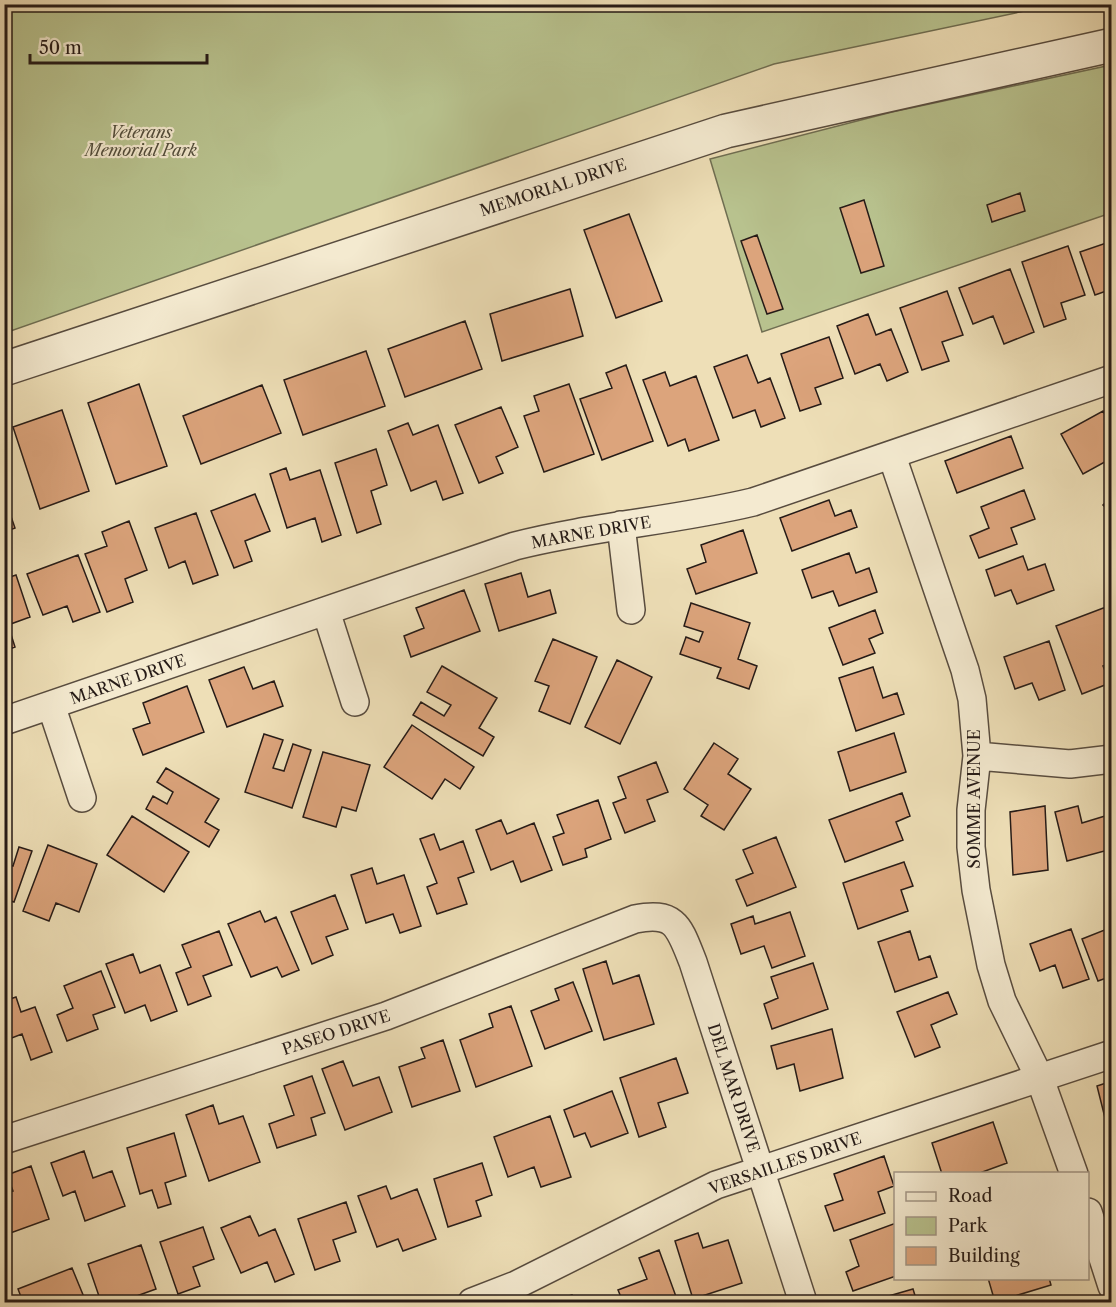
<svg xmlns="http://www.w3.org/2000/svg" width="1116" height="1307" font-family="'Libre Caslon Text',serif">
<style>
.park{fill:#b8c28e;stroke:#6f6e52;stroke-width:1.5}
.building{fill:#dca47c;stroke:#261b17;stroke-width:1.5}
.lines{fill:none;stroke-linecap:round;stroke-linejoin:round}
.minor-casing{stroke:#584c3f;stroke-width:30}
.tertiary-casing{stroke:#584c3f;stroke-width:36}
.minor{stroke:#f4ead0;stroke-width:27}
.tertiary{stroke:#f4ead0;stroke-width:33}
.labels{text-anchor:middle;stroke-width:4.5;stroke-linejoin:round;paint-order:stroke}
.park-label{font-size:16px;font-style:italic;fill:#524d3b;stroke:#f4ead0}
.street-label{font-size:16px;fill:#261b17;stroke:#f4ead0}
</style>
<rect width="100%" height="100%" fill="#eedfb7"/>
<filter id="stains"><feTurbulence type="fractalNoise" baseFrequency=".00333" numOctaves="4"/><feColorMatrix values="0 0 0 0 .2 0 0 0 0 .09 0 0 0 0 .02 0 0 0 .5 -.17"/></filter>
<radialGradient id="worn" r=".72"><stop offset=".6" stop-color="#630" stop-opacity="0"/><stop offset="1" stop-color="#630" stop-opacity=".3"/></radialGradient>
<path class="park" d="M4,5L5,4L1053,5L774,64L5,333Z
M1111,65V213L762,332L710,159L892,112Z"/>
<path class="building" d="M1020,193L1025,211L992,222L987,205Z
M864,200L884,266L861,273L840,208Z
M629,214L662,301L616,318L584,230Z
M757,235L783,309L767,314L741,241Z
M1112,241V289L1095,295L1080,252Z
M1068,246L1085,295L1061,303L1066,319L1044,327L1022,262Z
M1010,269L1034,332L1004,344L993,316L973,324L959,288Z
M570,289L583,336L502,361L490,314Z
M947,291L963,335L942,342L949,361L922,370L900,308Z
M868,314L876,335L891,329L908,372L887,381L880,364L855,374L837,326Z
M465,321L482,369L405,397L388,349Z
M829,337L843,378L815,388L821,404L800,411L781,354Z
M366,351L385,406L303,435L284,380Z
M747,355L758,383L770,378L785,418L761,427L755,410L733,418L714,367Z
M626,365L653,441L602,460L580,399L612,388L606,373Z
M665,372L670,386L696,376L719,440L689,451L685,439L668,446L643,380Z
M139,384L167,466L116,484L88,403Z
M569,384L594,454L544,472L524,416L539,411L534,396Z
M262,385L281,433L201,464L183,416Z
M501,407L518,447L496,457L503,473L479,483L455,425Z
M62,410L89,491L40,509L13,427Z
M1103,411L1112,426V458L1083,474L1061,434Z
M408,423L413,435L438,425L463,493L443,500L436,481L411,491L388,431Z
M1011,436L1023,468L957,493L945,461Z
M376,449L387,485L371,491L381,524L357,533L335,463Z
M286,468L290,480L320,470L341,535L322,542L315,518L287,528L270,474Z
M1024,490L1035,519L1011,528L1017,544L979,558L970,536L989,528L981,507Z
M255,494L270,531L245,541L252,561L234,568L211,511Z
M4,496L15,528L4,532Z
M1112,496V514L1103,505Z
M829,500L835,516L851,510L857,527L792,551L780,518Z
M196,513L218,575L193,584L185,561L169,568L155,528Z
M129,521L147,570L125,579L133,602L107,612L85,554L107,546L102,532Z
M743,530L757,573L696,594L687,569L706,562L701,545Z
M849,553L856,573L869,568L877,592L839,606L833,591L812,598L802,570Z
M78,555L100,612L73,622L67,606L43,615L27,574Z
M1023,556L1028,570L1045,564L1054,590L1017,604L1011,590L995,596L986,570Z
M521,573L528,597L550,590L556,613L499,631L485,584Z
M16,575L30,617L8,625L15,647L4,651V579Z
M464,590L480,631L411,657L404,636L424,628L416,608Z
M691,603L750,623L738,659L757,666L749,689L717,678L721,668L680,654L686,637L699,642L703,632L684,626Z
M1106,607L1112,622V663L1103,666L1110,683L1082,694L1056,626Z
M875,610L883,633L869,639L875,653L843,665L829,628Z
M553,639L597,657L570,724L539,711L549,686L535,681Z
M1049,641L1065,690L1039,700L1032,683L1015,689L1004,657Z
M617,660L652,677L620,744L585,727Z
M442,666L497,698L479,728L494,737L483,756L413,715L421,702L444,716L451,705L427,692Z
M244,667L253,689L274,681L283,706L227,727L209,680Z
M873,667L883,698L897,693L904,714L856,731L839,678Z
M187,686L204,732L143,755L133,729L150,723L143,703Z
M412,725L474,767L460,789L445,779L432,799L384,767Z
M894,733L906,772L850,791L838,752Z
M264,734L283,740L273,768L284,771L293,744L311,750L292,808L245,792Z
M714,743L738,759L728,774L751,789L724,830L701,816L708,805L684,789Z
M323,752L370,765L356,811L342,807L336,827L303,817Z
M656,762L668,792L647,800L655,821L625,833L613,803L626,798L618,777Z
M166,768L219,799L205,822L219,830L209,847L146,809L153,796L167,804L173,792L157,782Z
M902,793L910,816L896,822L903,840L845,862L829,820Z
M598,800L611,839L585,849L587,857L563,865L553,837L564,833L557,815Z
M1045,806L1048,870L1013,875L1010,812Z
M1078,806L1082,823L1105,816L1112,849L1067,861L1055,812Z
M132,816L189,852L164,892L107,855Z
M501,820L507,834L534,823L552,870L521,882L513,861L491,870L476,830Z
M434,834L440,850L463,841L474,872L458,878L467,904L437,914L427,887L437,883L420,839Z
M4,836L11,838L4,856Z
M776,837L796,887L747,906L736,880L753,873L743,850Z
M48,845L97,864L79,912L56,903L49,921L23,911Z
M19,847L32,851L14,902L4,899V863L13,866Z
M904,862L913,886L901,890L908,911L858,929L843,883Z
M372,868L377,884L404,875L421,926L400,933L393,914L366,923L351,875Z
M335,895L348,929L326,937L333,955L312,964L291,912Z
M260,911L265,922L276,917L299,970L282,977L277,967L251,977L228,924Z
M790,912L805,956L772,968L764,946L741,954L731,924L753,916L755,924Z
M1112,927V976L1098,981L1082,939Z
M1071,929L1089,979L1063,988L1055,965L1040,971L1030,944Z
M219,931L232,965L203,976L211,996L188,1005L176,973L191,967L182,945Z
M910,931L919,960L930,956L937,977L895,992L878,942Z
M133,954L140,973L160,965L177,1011L151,1021L145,1005L125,1013L106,964Z
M606,961L613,984L639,975L654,1024L604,1040L583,969Z
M813,963L828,1009L772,1029L764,1004L778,998L771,977Z
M101,971L115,1007L93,1015L98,1029L67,1041L57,1015L73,1008L64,986Z
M573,982L592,1031L545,1049L531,1011L559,1000L555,989Z
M948,992L957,1014L931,1025L940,1047L915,1057L897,1012Z
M16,997L21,1012L35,1007L52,1052L31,1060L22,1034L4,1041V1001Z
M511,1006L532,1066L476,1087L460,1040L493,1027L489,1014Z
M832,1029L843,1078L800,1091L794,1064L777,1069L771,1046Z
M443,1040L460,1091L412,1107L399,1067L425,1058L421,1048Z
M676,1058L688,1093L658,1103L666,1127L639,1137L620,1078Z
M343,1061L353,1086L379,1077L392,1112L345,1130L322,1069Z
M312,1076L325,1113L311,1118L316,1135L277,1148L269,1124L294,1115L284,1086Z
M1112,1081V1128L1108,1130L1097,1086Z
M612,1091L628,1133L591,1147L585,1133L574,1137L564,1110Z
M213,1105L219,1124L243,1116L260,1162L209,1181L186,1115Z
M550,1116L571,1177L541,1187L534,1167L508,1177L494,1137Z
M993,1122L1007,1163L977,1174H942L932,1143Z
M174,1133L186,1176L165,1183L171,1204L158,1208L152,1190L140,1194L127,1148Z
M84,1151L93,1178L112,1171L125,1206L85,1221L75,1191L63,1196L51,1163Z
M884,1156L894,1186L878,1192L885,1213L834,1231L825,1206L843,1200L834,1174Z
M482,1163L492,1195L476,1201L481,1216L448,1227L434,1179Z
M31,1166L49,1219L5,1235L4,1194L13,1191L7,1175Z
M386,1186L391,1199L417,1189L436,1239L403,1251L398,1239L377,1247L358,1196Z
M346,1202L356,1232L333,1240L340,1261L315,1270L298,1219Z
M250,1216L259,1236L275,1229L294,1274L275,1282L267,1262L241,1273L221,1228Z
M896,1223V1276L853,1291L846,1272L859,1266L850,1240Z
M203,1227L214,1259L193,1267L200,1286L178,1294L160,1242Z
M698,1233L703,1248L728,1240L742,1283L693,1299L675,1241Z
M141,1245L156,1289L120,1302H101L88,1264Z
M659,1250L678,1302H623L618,1290L647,1279L639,1258Z
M72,1268L86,1302H23L18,1289Z
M988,1278H1049L1051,1285L995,1302Z
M913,1289L917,1302H868Z
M572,1295L575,1302H550Z"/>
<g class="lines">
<g class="minor-casing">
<path id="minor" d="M892,456L965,670L972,699L977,756L971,810V847L976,890L991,965L1002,1001L1040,1079L1074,1174
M621,525L631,610
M326,611L355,702
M51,705L82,798
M4,721L515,546C593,526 674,521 753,502L1112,379
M977,756L1070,764L1112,759
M4,1140L386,1016L635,919C676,911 679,927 693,962L803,1302
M1088,1212L1112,1286
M472,1302L516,1285L716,1185L1112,1054"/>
</g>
<g class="tertiary-casing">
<path id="tertiary" d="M4,369L726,131L1112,45"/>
</g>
<use href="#minor" class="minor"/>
<use href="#tertiary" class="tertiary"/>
</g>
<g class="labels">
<g class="park-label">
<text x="141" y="138">Veterans<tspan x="141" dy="18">Memorial Park</tspan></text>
</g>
<g class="street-label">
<text transform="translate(553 187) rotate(-18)" y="6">MEMORIAL DRIVE</text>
<text transform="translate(591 532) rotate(-10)" y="6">MARNE DRIVE</text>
<text transform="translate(128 679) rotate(-19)" y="6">MARNE DRIVE</text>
<text transform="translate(974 799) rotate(-90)" y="6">SOMME AVENUE</text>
<text transform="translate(336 1032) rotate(-18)" y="6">PASEO DRIVE</text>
<text transform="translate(734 1088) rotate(72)" y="6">DEL MAR DRIVE</text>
<text transform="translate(785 1163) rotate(-19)" y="6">VERSAILLES DRIVE</text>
</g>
</g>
<rect width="1116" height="1307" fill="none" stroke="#eedfb7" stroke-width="24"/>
<rect x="6" y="6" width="1104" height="1295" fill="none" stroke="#261b17" stroke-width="3"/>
<rect x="12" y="12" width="1092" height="1283" fill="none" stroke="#261b17" stroke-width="1.5"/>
<rect x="894" y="1172" width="195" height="108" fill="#f4ead0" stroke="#a29786" stroke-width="1.5"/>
<rect x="906" y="1192" width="30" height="9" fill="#f4ead0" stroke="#a29786" stroke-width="1.5"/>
<text x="948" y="1202" font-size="18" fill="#261b17">Road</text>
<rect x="906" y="1217" width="30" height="18" fill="#b8c28e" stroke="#a29786" stroke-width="1.5"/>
<text x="948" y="1232" font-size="18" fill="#261b17">Park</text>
<rect x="906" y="1247" width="30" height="18" fill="#dca47c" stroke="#a29786" stroke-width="1.5"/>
<text x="948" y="1262" font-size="18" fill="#261b17">Building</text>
<path d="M30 54v9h177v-9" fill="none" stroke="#261b17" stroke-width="3"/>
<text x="39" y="54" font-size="18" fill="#261b17" stroke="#f4ead0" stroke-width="4.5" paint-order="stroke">50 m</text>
<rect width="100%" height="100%" filter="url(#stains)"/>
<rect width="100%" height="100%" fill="url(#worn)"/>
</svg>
